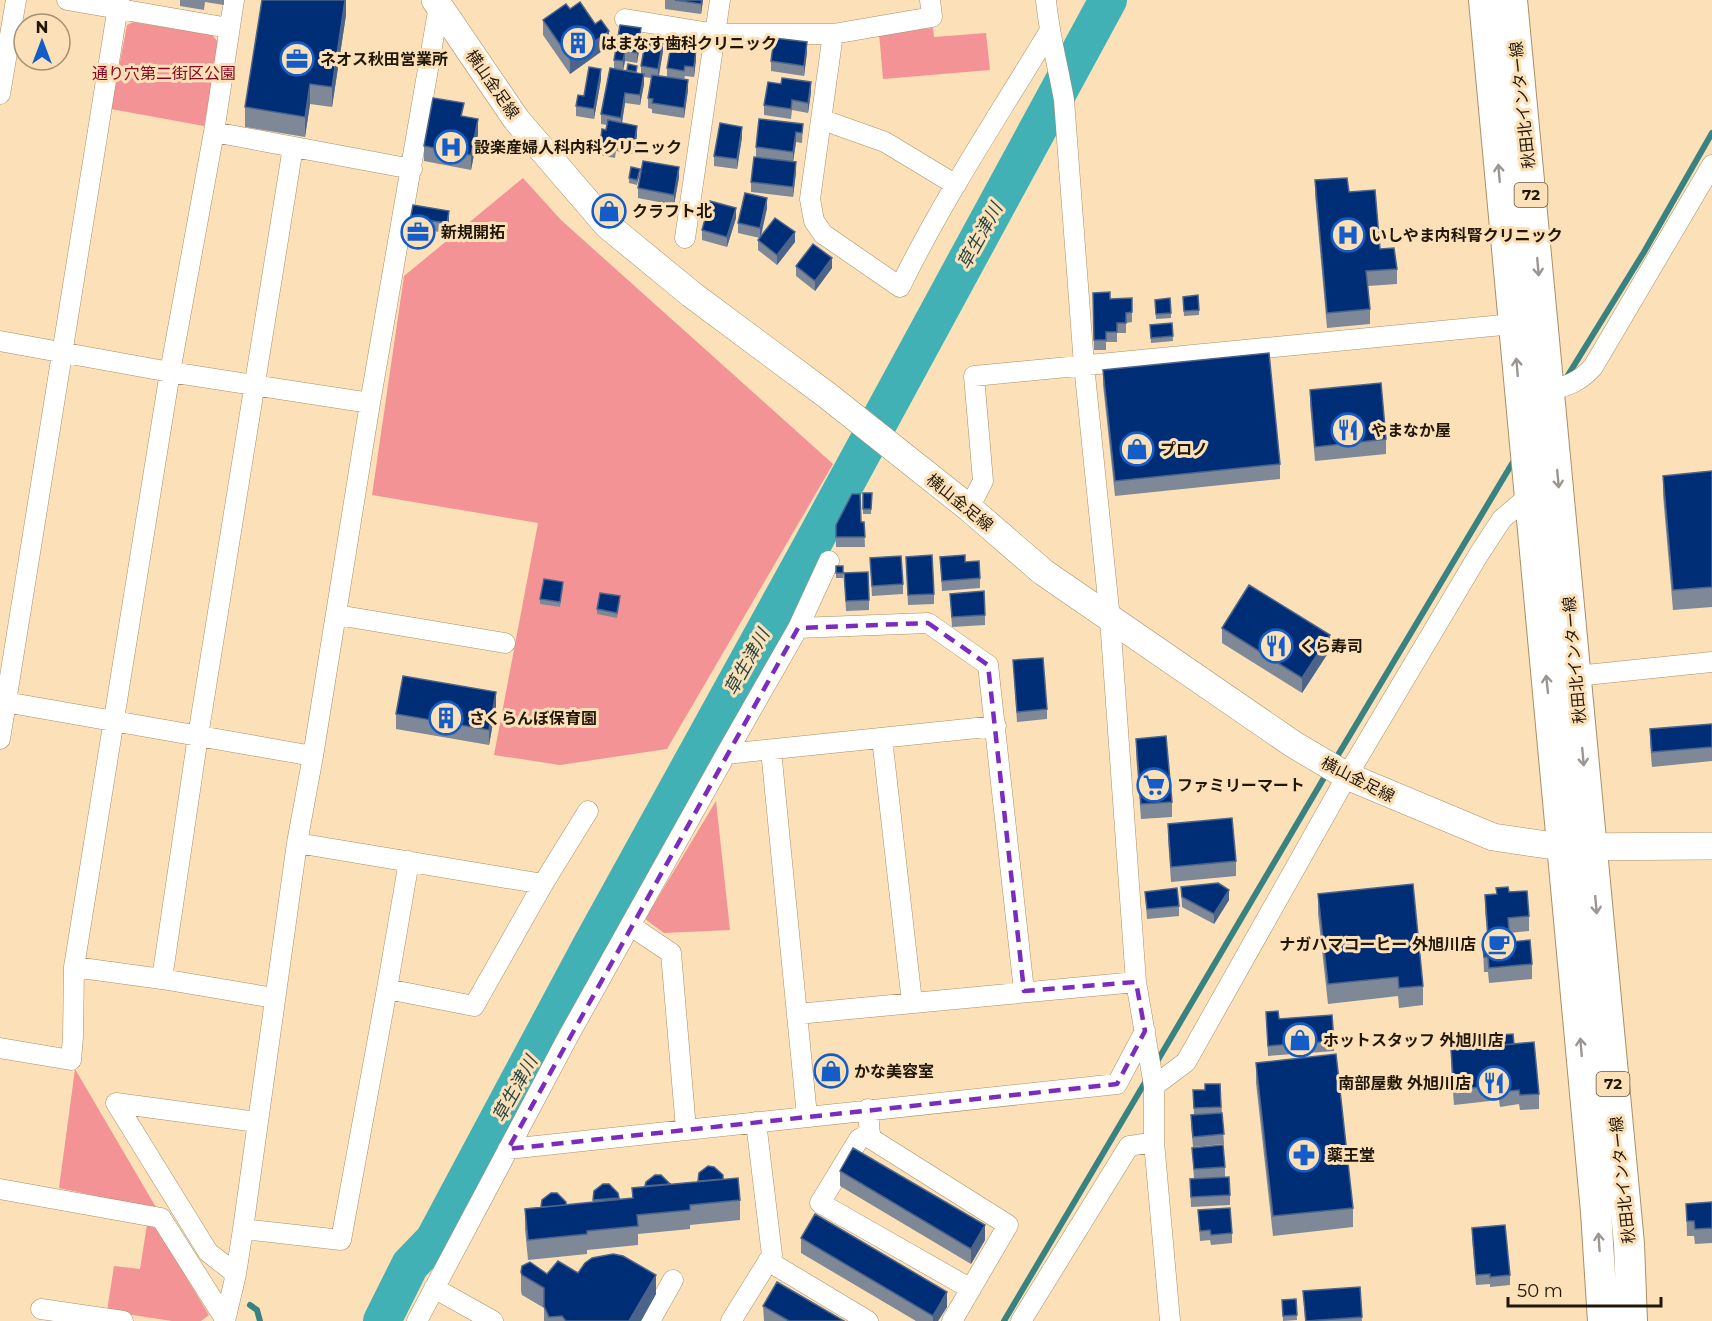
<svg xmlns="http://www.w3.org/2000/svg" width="1712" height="1321" font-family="Montserrat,'Noto Sans JP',sans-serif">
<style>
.green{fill:#f39395}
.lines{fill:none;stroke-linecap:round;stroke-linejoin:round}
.stream{stroke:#388382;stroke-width:6}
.river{stroke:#42b1b6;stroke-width:38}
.street-casing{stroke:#a88f68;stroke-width:21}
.secondary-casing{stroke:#a88f68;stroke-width:28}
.primary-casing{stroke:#a88f68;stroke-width:32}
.street{stroke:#fff;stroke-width:20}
.secondary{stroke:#fff;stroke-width:27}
.primary{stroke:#fff;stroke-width:30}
.wall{fill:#7e8897}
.shaded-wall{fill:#4c648a}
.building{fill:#002e76;stroke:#4c648a;stroke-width:1.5}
.oneway{stroke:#9b9790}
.marked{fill:none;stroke:#7b2cbf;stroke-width:4.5;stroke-dasharray:12 8;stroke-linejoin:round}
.labels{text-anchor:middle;stroke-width:6;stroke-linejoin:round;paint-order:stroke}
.shield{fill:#fce1b8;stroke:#63543d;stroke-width:1.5}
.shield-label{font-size:15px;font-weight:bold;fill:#211708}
.poi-label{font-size:16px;font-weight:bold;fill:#211708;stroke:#fce1b8;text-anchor:start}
.park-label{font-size:16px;fill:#880623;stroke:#fce1b8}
.street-label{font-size:16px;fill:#211708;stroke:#fce1b8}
.water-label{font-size:18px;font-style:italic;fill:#234445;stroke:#fce1b8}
</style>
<rect width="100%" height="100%" fill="#fce1b8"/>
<path class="green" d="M133,22L212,35L219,43L204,126L111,109L127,25Z
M933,28L934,37L986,33L990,70L883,79L879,33Z
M523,178L561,220L833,464L667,749L560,765L494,755L538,523L372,495L404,276Z
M716,801L730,930L664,933L645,919Z
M75,1069L157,1209L59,1188Z
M147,1224L157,1229L209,1315L201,1321H172L107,1311L114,1266L140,1269Z"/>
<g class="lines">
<path class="stream" d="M1565,380L1644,252L1712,133
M1335,760L1516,457
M1155,1065L1328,771
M250,1305L257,1310L260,1321
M1004,1321L1147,1079"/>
<path class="river" d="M382,1321L410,1265L434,1240L591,946L805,558L1108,0"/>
<g class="street-casing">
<path id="street" d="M67,0L229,28
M1046,0C1049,34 1058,66 1064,100L1084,365L1110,619L1136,982L1154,1086V1142L1170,1321
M625,19L716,34H833L932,17L930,0
M833,34L810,199L814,221L823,234L900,287C943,199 998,116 1049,32
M0,94L16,0
M823,120L885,142L956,185
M214,132L412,169
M685,238L720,0
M0,341L170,372L370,403
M1550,390C1569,386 1580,381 1593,367L1712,165
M969,508L983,481L974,376L1513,324
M829,561L798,628L928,623L988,665L1024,991
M337,615L505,643
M1576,676L1712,662
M0,701L313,756
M882,738L912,1002
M0,739L119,0
M771,750L807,1116
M726,754L798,628
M297,843L543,884
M631,926L671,953L686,1129
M74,967L162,979L274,998
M162,979L198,736L293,147
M387,989L409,861
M797,1014L1136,982
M0,1048L71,1060L73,1037L74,967L170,372L214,132L234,0
M1154,1086L1186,1062L1347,776L1479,554L1502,519L1529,496
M116,1103L208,1252L236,1274
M116,1103L257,1122
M868,1109L870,1138L1008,1225L952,1321
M870,1133L859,1139L820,1203L971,1289
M508,1149L1117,1084L1145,1031
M0,1189L161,1218L225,1319
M243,1229L341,1240L387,989L474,1006L543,884L588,811
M768,1261L868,1321
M434,1288L493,1321
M41,1309L123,1321
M225,1321L236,1274L243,1229L297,843L313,756L370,403L440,0
M417,1321L569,1035L726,754L996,726
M650,1321L673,1280
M731,1321L772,1255L756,1122
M1021,1321L1129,1146L1154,1142"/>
</g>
<g class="secondary-casing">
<path id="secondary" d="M435,0L516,119L607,225L691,294L828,396L969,508L1043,572L1293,744L1347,776L1493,837L1561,847L1712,846"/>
</g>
<g class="primary-casing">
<path id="primary" d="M1484,0L1596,1212L1603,1321
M1512,0L1629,1244L1632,1321"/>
</g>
<use href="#street" class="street"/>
<use href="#secondary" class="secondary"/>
<use href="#primary" class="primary"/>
</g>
<path class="wall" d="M180,0H224V5L205,2L204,10L180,6Z
M346,0V15L332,107L310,104L305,137L245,127V107Z
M665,0H703L701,14L665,9Z
M570,9L609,46L570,74L543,35V20Z
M641,39L637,63L625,61L623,70L641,73V66L663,51L659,76L667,77V68L683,47L696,59L694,77L685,76L684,80L688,90L684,118L652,113V109L648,108V98L651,78L644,77V84L640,105L625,103L622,123L637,136L634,154L616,151L615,158L600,155V145L606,130L607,125L601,124V114L614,69V60Z
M807,52L804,76L771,71V61Z
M601,79L594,119L576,116V106L584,96Z
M781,84L811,92L808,113L792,110L791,119L764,115V105Z
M464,116L478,134L471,170L424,161V146Z
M803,124L802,143L796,142L793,162L796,172L793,197L751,192V182L756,157V147Z
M742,137L737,169L714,166V156Z
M640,174L637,185L629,183V178Z
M679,177L674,205L638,198V188Z
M1315,180L1349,192L1380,249L1397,269V284L1368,286L1370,309V324L1327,328L1315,195Z
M413,205L449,222L447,233L426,230L423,249L407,246V236Z
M767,208L761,237L795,242L777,265L758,250V240L760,238L738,233V223Z
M736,218L727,247L702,240V230Z
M796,266L832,268L815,291L796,276Z
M1093,293L1110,299L1132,298V322L1126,323V333H1117V342H1106V350H1094Z
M1183,297L1199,310V315L1184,316Z
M1155,300L1171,313V318L1156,319Z
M1172,323L1173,341L1151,343L1150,325Z
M1103,370L1280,464V479L1115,496L1103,385Z
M1310,390L1386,439V454L1315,461L1310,405Z
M1712,471V607L1673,610L1663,495V476Z
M863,493H872L871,514H863Z
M864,522L865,547H836V525Z
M906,557L934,594V604L908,605Z
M940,557L965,562L980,578V588L942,591Z
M870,558L903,584V594L872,596Z
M836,566H843V578H836Z
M844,573L869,600V610L846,611Z
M563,588L560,607L540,604V599Z
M950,594L985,615V625L952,627Z
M620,601L617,618L597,614V609Z
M1222,628L1330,650L1302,693L1222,643Z
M1013,660L1047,709V719L1017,722Z
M496,706L489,745L396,729V714Z
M1712,724V761L1652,767L1650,744V729Z
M1136,739L1172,802V817L1141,819L1136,754Z
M1168,824L1236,861V876L1171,882L1168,839Z
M1181,887L1229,900L1214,924L1182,907Z
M1496,888L1509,892L1529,916V931L1509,933L1510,942L1532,964V979L1489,983L1488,972H1484L1483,947H1488L1485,910V895L1496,894Z
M1145,892L1179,906V916L1147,919Z
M1318,894L1423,986V1005L1399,1008L1398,996L1328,1004L1318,914Z
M1266,1012L1279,1019L1334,1041V1051L1268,1056Z
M1514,1044L1539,1094V1109L1520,1110L1519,1104L1500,1107L1499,1100L1454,1105L1451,1065V1050Z
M1256,1063L1353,1208V1227L1273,1236L1256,1083Z
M1220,1084L1224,1144L1193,1147L1191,1125V1115H1194L1193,1090H1205Z
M1192,1148L1225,1167V1177L1230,1195V1205L1191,1207L1190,1179H1194Z
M840,1171L985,1240L971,1264L840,1186Z
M723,1179L740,1200V1220L690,1225V1229L638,1234V1245L587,1250V1254L528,1260L525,1229V1209L593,1202L594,1191L618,1193L619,1200L632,1198V1188Z
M1712,1202V1243L1695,1244L1694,1236H1687L1686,1204Z
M1198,1210L1232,1233V1243L1211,1245L1210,1240L1200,1241Z
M1472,1228L1510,1275V1285L1490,1287V1284L1476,1285L1472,1238Z
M801,1238L947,1307L938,1321H916L801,1253Z
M521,1272L547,1274L578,1273L656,1294L641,1321H544V1308L522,1295L521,1291Z
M1360,1287L1362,1321H1305L1303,1291Z
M1296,1299L1297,1320L1283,1321L1282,1300Z
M763,1306L844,1321H764Z"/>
<path class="shaded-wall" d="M345,0H346V15L332,107V87Z
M702,0H703L701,14V4Z
M641,28V39L637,63V53Z
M609,31V46L570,74V59Z
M663,41V51L658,79V69Z
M807,42V52L804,76V66Z
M696,49V59L694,77V67Z
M625,51V61L623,71V61Z
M601,69V79L594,119V109Z
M644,74V84L640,105V95Z
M688,80V90L684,118V108Z
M811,82V92L808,113V103Z
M310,84V104L305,137V117Z
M625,93V103L621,128V118Z
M478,119V134L471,170V155Z
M637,126V136L634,154V144Z
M742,127V137L737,169V159Z
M796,132V142L793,162V152Z
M796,162V172L793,197V187Z
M679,167V177L674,205V195Z
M767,198V208L760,238V228Z
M736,208V218L727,247V237Z
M449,211V222L447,233V223Z
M426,220V230L423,249V239Z
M795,232V242L777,265V255Z
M832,258V268L815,291V281Z
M1330,635V650L1302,693V678Z
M496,692V706L489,745V730Z
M1229,890V900L1214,924V914Z
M985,1225V1240L971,1264V1249Z
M656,1275V1294L641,1321H629Z
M947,1292V1307L938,1321H933V1316Z"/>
<path class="building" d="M262,0H345L332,87L310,84L305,117L245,107Z
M675,0H702L701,4Z
M580,2L595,24L601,20L609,31L570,59L543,20L566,4L570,9Z
M620,25L641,28L637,53L625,51L623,61L614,60Z
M646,38L663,41L658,69L641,66Z
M774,38L807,42L804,66L771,61Z
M672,40L683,42L682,47L696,49L694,67L685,66L684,71L667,68Z
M628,64L637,66L636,72L627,70Z
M589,67L601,69L594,109L576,106L578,95L584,96Z
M610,68L644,74L640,95L625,93L621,118L601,114Z
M652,75L688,80L684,108L652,103L653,99L648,98Z
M782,78L811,82L808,103L792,100L791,109L764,105L768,82L781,84Z
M433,98L464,103L461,116L478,119L471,155L424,146Z
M759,119L803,124L802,133L796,132L793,152L756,147Z
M608,120L637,126L634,144L616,141L615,148L600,145L602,129L606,130Z
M720,123L742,127L737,159L714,156Z
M754,157L796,162L793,187L751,182Z
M643,161L679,167L674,195L638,188Z
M631,167L640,169L637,180L629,178Z
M1347,178L1349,192L1375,190L1380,249L1394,248L1397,269L1366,271L1370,309L1327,313L1315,180Z
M745,193L767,198L760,228L738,223Z
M710,201L736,208L727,237L702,230Z
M413,205L449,211L447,223L426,220L423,239L407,236Z
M775,218L795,232L777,255L758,240Z
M813,244L832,258L815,281L796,266Z
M1110,292V299L1132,298V312L1126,313V323H1117V332H1106V340H1094L1093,293Z
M1198,295L1199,310L1184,311L1183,297Z
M1170,298L1171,313L1156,314L1155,300Z
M1172,323L1173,336L1151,338L1150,325Z
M1269,353L1280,464L1115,481L1103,370Z
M1381,383L1386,439L1315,447L1310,390Z
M1712,471V587L1673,590L1663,476Z
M863,493H872L871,509H863Z
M852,494H860L861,522H864L865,537H836V525Z
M932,555L934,594L908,595L906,557Z
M965,555V562L979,561L980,578L942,581L940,557Z
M901,556L903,584L872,586L870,558Z
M836,566H843V573H836Z
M868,572L869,600L846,601L844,573Z
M544,579L563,582L560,602L540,599Z
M1249,585L1330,635L1302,678L1222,628Z
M984,591L985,615L952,617L950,594Z
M600,593L620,596L617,613L597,609Z
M1043,658L1047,709L1017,712L1013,660Z
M403,676L496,692L489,730L396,714Z
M1712,724V747L1652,752L1650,729Z
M1166,736L1172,802L1141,804L1136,739Z
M1232,818L1236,861L1171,867L1168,824Z
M1218,883L1229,890L1214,914L1182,897L1181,887Z
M1413,884L1423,986L1399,988L1398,977L1328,984L1318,894Z
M1508,887L1509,892L1527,891L1529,916L1508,918L1510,942L1530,940L1532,964L1489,968L1488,957H1484L1483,947H1489L1485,895L1497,894L1496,888Z
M1177,888L1179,906L1147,909L1145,892Z
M1278,1011L1279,1019L1332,1015L1334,1041L1268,1046L1266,1012Z
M1513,1034L1514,1044L1489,1046L1488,1036Z
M1534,1042L1539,1094L1520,1095L1519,1090L1500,1092L1499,1085L1454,1090L1451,1050Z
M1336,1054L1353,1208L1273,1216L1256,1063Z
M1205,1084H1220L1221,1107L1194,1108L1193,1090H1205Z
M1222,1113L1224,1134L1193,1137L1191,1115Z
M1223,1145L1225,1167L1194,1169L1192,1148Z
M853,1148L985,1225L971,1249L840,1171Z
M708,1166L714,1167L723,1175V1179L698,1181L699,1173Z
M655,1175H661L670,1184L645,1186L646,1182Z
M1229,1177L1230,1195L1191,1197L1190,1179Z
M738,1178L740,1200L690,1205V1210L637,1215L638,1226L587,1231V1234L528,1240L525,1209L633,1198L632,1188Z
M603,1184H609L618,1193L619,1198L593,1200L594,1191Z
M551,1193H557L566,1202V1205L541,1207L542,1200Z
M1712,1202V1228L1695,1229L1694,1221H1687L1686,1204Z
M1230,1208L1232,1233L1211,1235L1210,1230L1200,1231L1198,1210Z
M815,1214L947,1292L933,1316L801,1238Z
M1505,1225L1510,1275L1490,1277V1274L1476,1275L1472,1228Z
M613,1254L623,1256L656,1275L629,1321H566L562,1316L549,1317L544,1306V1288L522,1275L521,1272L522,1266L530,1262L547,1274L558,1261L578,1273L585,1263L592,1258Z
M777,1282L844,1321H789L763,1306Z
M1360,1287L1362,1317L1306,1321L1303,1291Z
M1296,1299L1297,1315L1283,1316L1282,1300Z"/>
<defs><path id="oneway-shaft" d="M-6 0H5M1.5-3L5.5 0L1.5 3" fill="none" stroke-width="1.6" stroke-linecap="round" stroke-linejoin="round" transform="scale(1.5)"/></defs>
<g class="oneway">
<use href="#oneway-shaft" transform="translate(1499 173) rotate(-95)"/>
<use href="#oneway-shaft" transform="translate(1538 267) rotate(85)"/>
<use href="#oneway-shaft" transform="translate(1517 367) rotate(-95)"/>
<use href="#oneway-shaft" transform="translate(1558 479) rotate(85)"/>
<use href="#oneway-shaft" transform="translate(1547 684) rotate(-96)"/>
<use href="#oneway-shaft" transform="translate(1583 757) rotate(85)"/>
<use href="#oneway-shaft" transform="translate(1596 905) rotate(85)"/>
<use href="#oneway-shaft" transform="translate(1581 1047) rotate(-95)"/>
<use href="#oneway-shaft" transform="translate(1599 1242) rotate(-94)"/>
</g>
<path class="marked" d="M928,623L988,665L1024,991L1136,982L1145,1031L1117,1084L508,1149L798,628Z"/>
<defs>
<g id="building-ring" transform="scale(1.725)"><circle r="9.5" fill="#fce1b8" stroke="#145cc7" stroke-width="1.5"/><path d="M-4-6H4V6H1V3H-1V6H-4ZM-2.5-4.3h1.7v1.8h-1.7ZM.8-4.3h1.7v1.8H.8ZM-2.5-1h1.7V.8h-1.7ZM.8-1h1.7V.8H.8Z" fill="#145cc7"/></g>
<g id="office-ring" transform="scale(1.725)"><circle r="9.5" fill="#fce1b8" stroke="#145cc7" stroke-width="1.5"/><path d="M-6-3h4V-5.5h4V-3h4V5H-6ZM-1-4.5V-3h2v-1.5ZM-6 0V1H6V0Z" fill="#145cc7"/></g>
<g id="hospital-ring" transform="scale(1.725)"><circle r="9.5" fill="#fce1b8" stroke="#145cc7" stroke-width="1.5"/><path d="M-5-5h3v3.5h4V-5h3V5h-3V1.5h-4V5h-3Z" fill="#145cc7"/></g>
<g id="shop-ring" transform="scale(1.725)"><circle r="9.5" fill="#fce1b8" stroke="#145cc7" stroke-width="1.5"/><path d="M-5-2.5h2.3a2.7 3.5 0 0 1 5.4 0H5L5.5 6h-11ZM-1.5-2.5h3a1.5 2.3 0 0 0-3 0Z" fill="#145cc7"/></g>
<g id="restaurant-ring" transform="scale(1.725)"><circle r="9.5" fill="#fce1b8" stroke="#145cc7" stroke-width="1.5"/><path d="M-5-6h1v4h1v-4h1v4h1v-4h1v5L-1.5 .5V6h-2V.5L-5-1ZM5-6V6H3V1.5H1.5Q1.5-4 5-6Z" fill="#145cc7"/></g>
<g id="supermarket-ring" transform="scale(1.725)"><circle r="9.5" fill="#fce1b8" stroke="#145cc7" stroke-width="1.5"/><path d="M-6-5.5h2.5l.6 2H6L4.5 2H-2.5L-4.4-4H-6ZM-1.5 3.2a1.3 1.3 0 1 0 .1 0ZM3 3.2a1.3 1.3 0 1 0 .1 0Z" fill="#145cc7"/></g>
<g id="cafe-ring" transform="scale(1.725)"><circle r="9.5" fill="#fce1b8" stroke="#145cc7" stroke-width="1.5"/><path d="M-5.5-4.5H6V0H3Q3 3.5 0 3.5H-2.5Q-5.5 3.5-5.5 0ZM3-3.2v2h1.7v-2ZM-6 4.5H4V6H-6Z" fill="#145cc7"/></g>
<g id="pharmacy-ring" transform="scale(1.725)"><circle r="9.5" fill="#fce1b8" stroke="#145cc7" stroke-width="1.5"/><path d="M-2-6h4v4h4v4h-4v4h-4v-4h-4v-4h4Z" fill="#145cc7"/></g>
</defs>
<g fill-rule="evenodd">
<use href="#building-ring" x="578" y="43"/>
<use href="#office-ring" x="297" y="59"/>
<use href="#hospital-ring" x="451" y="147"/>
<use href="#shop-ring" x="609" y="211"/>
<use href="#office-ring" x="418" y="232"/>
<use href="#hospital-ring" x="1348" y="235"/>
<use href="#restaurant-ring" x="1348" y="430"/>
<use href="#shop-ring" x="1137" y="449"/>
<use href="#restaurant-ring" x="1276" y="646"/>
<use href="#building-ring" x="446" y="718"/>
<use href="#supermarket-ring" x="1154" y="785"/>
<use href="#cafe-ring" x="1499" y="944"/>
<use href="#shop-ring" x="1300" y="1040"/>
<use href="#shop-ring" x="831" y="1071"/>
<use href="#restaurant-ring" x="1494" y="1083"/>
<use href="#pharmacy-ring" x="1304" y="1155"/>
</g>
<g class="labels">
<g class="shield">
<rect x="1514.5" y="183" width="33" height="24" rx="4.5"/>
<rect x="1596.5" y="1072" width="33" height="24" rx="4.5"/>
</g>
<g class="shield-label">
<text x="1531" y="200">72</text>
<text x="1613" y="1089">72</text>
</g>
<g class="poi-label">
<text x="601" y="49">はまなす歯科クリニック</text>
<text x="320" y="65">ネオス秋田営業所</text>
<text x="474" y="153">設楽産婦人科内科クリニック</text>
<text x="632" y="217">クラフト北</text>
<text x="441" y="238">新規開拓</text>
<text x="1371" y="241">いしやま内科腎クリニック</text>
<text x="1371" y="436">やまなか屋</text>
<text x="1160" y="455">プロノ</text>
<text x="1299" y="652">くら寿司</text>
<text x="469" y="724">さくらんぼ保育園</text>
<text x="1177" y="791">ファミリーマート</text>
<text x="1476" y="950" text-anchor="end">ナガハマコーヒー 外旭川店</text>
<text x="1323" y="1046">ホットスタッフ 外旭川店</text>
<text x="854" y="1077">かな美容室</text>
<text x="1471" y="1089" text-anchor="end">南部屋敷 外旭川店</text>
<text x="1327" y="1161">薬王堂</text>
</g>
<g class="park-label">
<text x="164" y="79">通り穴第二街区公園</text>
</g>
<g class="street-label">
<text transform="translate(493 84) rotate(55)" y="6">横山金足線</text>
<text transform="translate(1522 105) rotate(-96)" y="6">秋田北インター線</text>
<text transform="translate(960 502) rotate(39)" y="6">横山金足線</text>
<text transform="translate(1574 660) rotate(-95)" y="6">秋田北インター線</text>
<text transform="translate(1358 779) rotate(27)" y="6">横山金足線</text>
<text transform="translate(1622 1180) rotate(-96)" y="6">秋田北インター線</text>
</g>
<g class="water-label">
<text transform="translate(980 236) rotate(-61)" y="6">草生津川</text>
<text transform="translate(747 662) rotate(-61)" y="6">草生津川</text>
<text transform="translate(515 1089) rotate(-61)" y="6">草生津川</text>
</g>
</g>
<g transform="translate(42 42)"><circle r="28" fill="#fce1b8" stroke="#a49072" stroke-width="1.5"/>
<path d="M0-4.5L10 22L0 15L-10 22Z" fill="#145cc7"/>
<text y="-9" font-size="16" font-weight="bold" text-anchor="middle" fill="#211708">N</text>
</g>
<path d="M1508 1297v9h153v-9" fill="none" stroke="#211708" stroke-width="3"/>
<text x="1517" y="1297" font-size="18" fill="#211708" stroke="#fce1b8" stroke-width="4.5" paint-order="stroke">50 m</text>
</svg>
